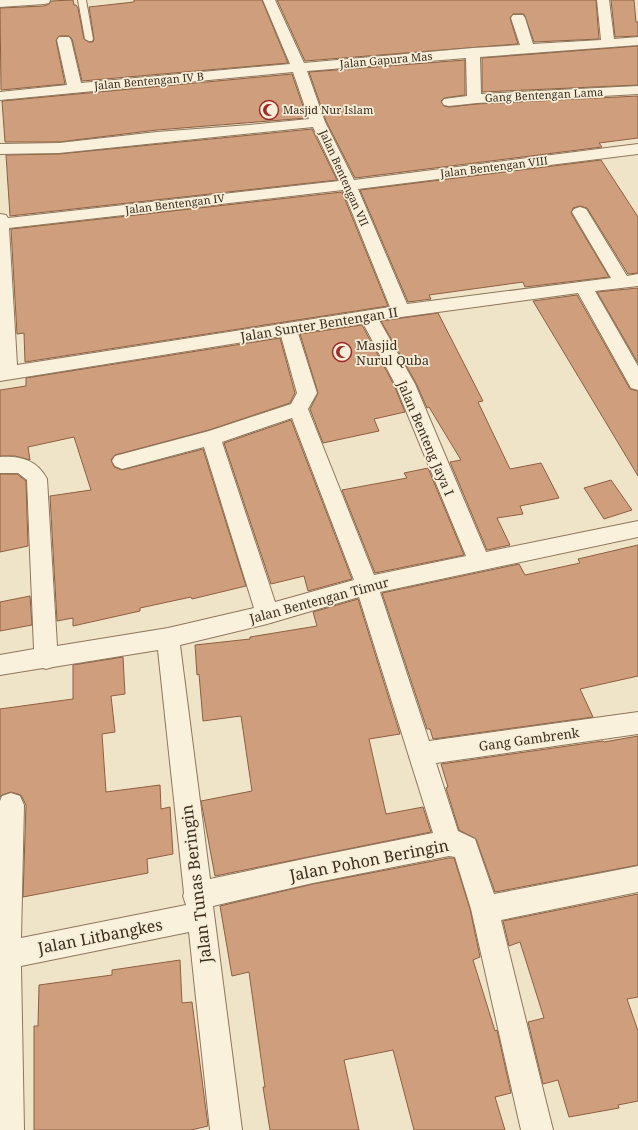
<svg xmlns="http://www.w3.org/2000/svg" width="638" height="1130" font-family="'Noto Serif',serif">
<style>
.building{fill:#cf9f7d;stroke:#8d5f41}
.lines{fill:none;stroke-linecap:round;stroke-linejoin:round}
.lane-casing{stroke:#8d765c;stroke-width:2}
.street-casing{stroke:#8d765c;stroke-width:2}
.lane{fill:#faf1dc;fill-rule:evenodd}
.street{fill:#faf1dc;fill-rule:evenodd}
.labels{text-anchor:middle;stroke-width:3.5;stroke-linejoin:round;paint-order:stroke}
.far-street-label{font-size:11px;fill:#3d2e20;stroke:#f7eed8}
.far-poi-label{font-size:11px;fill:#3d2e20;stroke:#f7eed8;text-anchor:start}
.street-label{font-size:13px;fill:#3d2e20;stroke:#f7eed8}
.poi-label{font-size:13px;fill:#3d2e20;stroke:#f7eed8;text-anchor:start}
.near-street-label{font-size:16px;fill:#3d2e20;stroke:#f7eed8}
</style>
<rect width="100%" height="100%" fill="#f0e4c8"/>
<path class="building" d="M73,0L74,5H76L78,8L84,39L89,42H93L94,39L89,7L134,2V0H262L288,63L82,81L72,39L69,36H59L56,40L65,84L1,90L0,8L44,6L49,4L51,1Z
M277,0H596L599,39L534,42L524,14H513L510,18L518,44L305,61Z
M611,0H634L636,22H638V36L615,37Z
M638,46V85L482,92V58Z
M465,60V95L444,98L441,101L444,106L449,107L477,104L638,96V138L599,143L602,147L355,178L326,121L309,72Z
M292,74L307,118L157,130L59,142H5L2,101Z
M312,129L337,180L10,216L6,155L59,154Z
M601,160L638,217V273L628,274L587,208L580,206L573,208L571,213L609,277L525,287L523,282L429,295L431,299L408,302L360,190Z
M342,192L388,306L25,362L24,333L17,334L11,229Z
M638,288V363L597,292Z
M577,295L630,389L638,391V476L533,301Z
M438,313L483,401L478,402L510,469L541,463L559,498L520,506L523,514L497,518L510,545L487,550L450,462L461,460L429,407L427,408L416,383L381,321Z
M362,325L394,385L405,412L374,419L379,431L323,443L310,409L318,393L300,334Z
M280,338L295,393L290,403L209,430L115,455L111,460L114,467L122,470L203,449L246,586L192,599L191,597L140,608V611L73,626V618L57,621L50,496L91,490L74,437L28,447L30,460L15,456H0V390L26,386V378Z
M291,420L352,579L308,591L304,576L271,584L224,443Z
M428,468L464,555L375,573L342,490L407,478L404,473Z
M0,474H17L26,481L28,546L0,552Z
M611,480L632,510L604,519L584,488Z
M638,545V676L580,689L593,717L433,739L430,729H427L382,593L519,564L525,575L580,563L578,559Z
M30,596L32,625L0,631V602Z
M358,599L400,734L369,739L386,814L423,807L431,832L215,876L201,801L252,791L241,716L203,721L199,674L197,675L195,645L250,639V637L317,626L313,612Z
M123,657L125,694L111,696L115,732L102,734L106,792L160,785L161,809L170,807L173,854L147,859L148,873L23,897L26,805L21,795L11,792L2,795L0,797V709L73,699V665Z
M638,736V865L495,892L476,839L459,830L446,788L448,787L441,764L603,741L604,742Z
M449,858H454L470,909L480,957L473,960L495,1031L497,1030L511,1093L495,1097L505,1130H414L393,1050L344,1060L359,1130H270L263,1087H265L249,972L232,976L220,906L313,884Z
M638,894V997L627,999L638,1031V1101L618,1105L619,1108L569,1117L558,1080L543,1084L528,1022L544,1018L520,942L509,946L503,921Z
M180,960L182,1003L192,1002L208,1126L191,1130H34V1026H38L39,985L112,975V970Z"/>
<g class="lines">
<g class="lane-casing">
<path id="lane" d="M78,0H86L93,39L92,41H89L85,39Z"/>
</g>
<g class="street-casing">
<path id="street" d="M0,0H50L49,3L44,4L0,7Z
M263,0H275L304,63L473,48L520,45L511,18L513,15H523L525,18L533,44L601,40L597,0H609L614,39L638,37V45L480,57L481,94L638,86V94L477,103L449,106L444,105L442,102L444,99L467,96L466,58L307,71L325,122L354,180L638,144V154L358,189L407,304L611,278L572,212L574,209L580,207L586,209L588,212L627,276L638,274V286L595,291L638,366V390L631,388L578,293L379,320L415,384L486,552L638,521V537L380,592L429,741L638,712V734L436,763L458,831L475,839L494,894L638,866V892L501,920L553,1130H521L471,909L455,857L449,856L313,883L213,906L242,1130H210L189,932L21,966L24,1130H0V801L2,796L11,793L20,796L24,805L21,938L186,905L183,896L184,893L158,650L53,667L46,669L43,668L0,675V655L34,649L27,480L18,473H0V457C21,456 37,460 47,479L57,646L168,628L254,608L204,447L122,469L115,466L112,461L115,456L209,431L291,404L297,393L281,336L0,381V214L6,215L8,218L339,181L313,127L59,153L0,154V144L59,143L157,132L249,125L309,119L293,72L0,100V92L67,85L57,40L59,37H69L71,40L81,83L290,64ZM343,190L390,307L17,365L9,228ZM363,323L395,384L466,556L374,575L308,409L317,393L298,333ZM292,418L354,580L275,602L222,442ZM359,597L433,833L313,857L210,879L180,645L267,624Z"/>
</g>
<use href="#lane" class="lane"/>
<use href="#street" class="street"/>
</g>
<defs>
<g id="mosque-ring" transform="scale(1)"><circle r="9.5" fill="#f7eed8" stroke="#9e2a2b" stroke-width="1.5"/><path d="M3.5-4.9A6 6 0 1 0 3.5 4.9A5 5 0 1 1 3.5-4.9Z" fill="#9e2a2b"/></g>
</defs>
<g fill-rule="evenodd">
<use href="#mosque-ring" x="269" y="110"/>
<use href="#mosque-ring" x="342" y="352"/>
</g>
<g class="labels">
<g class="far-street-label">
<text transform="translate(386 60) rotate(-5)" y="4">Jalan Gapura Mas</text>
<text transform="translate(149 81) rotate(-5)" y="4">Jalan Bentengan IV B</text>
<text transform="translate(544 95) rotate(-3)" y="4">Gang Bentengan Lama</text>
<text transform="translate(494 167) rotate(-7)" y="4">Jalan Bentengan VIII</text>
<text transform="translate(344 178) rotate(66)" y="4">Jalan Bentengan VII</text>
<text transform="translate(175 204) rotate(-7)" y="4">Jalan Bentengan IV</text>
</g>
<g class="far-poi-label">
<text x="283" y="114">Masjid Nur Islam</text>
</g>
<g class="street-label">
<text transform="translate(319 324) rotate(-9)" y="5">Jalan Sunter Bentengan II</text>
<text transform="translate(426 438) rotate(67)" y="5">Jalan Benteng Jaya I</text>
<text transform="translate(319 600) rotate(-15)" y="5">Jalan Bentengan Timur</text>
<text transform="translate(529 739) rotate(-8)" y="5">Gang Gambrenk</text>
</g>
<g class="poi-label">
<text x="356" y="350">Masjid<tspan x="356" dy="15">Nurul Quba</tspan></text>
</g>
<g class="near-street-label">
<text transform="translate(369 860) rotate(-11)" y="6">Jalan Pohon Beringin</text>
<text transform="translate(196 884) rotate(-97)" y="6">Jalan Tunas Beringin</text>
<text transform="translate(100 936) rotate(-11)" y="6">Jalan Litbangkes</text>
</g>
</g>
</svg>
